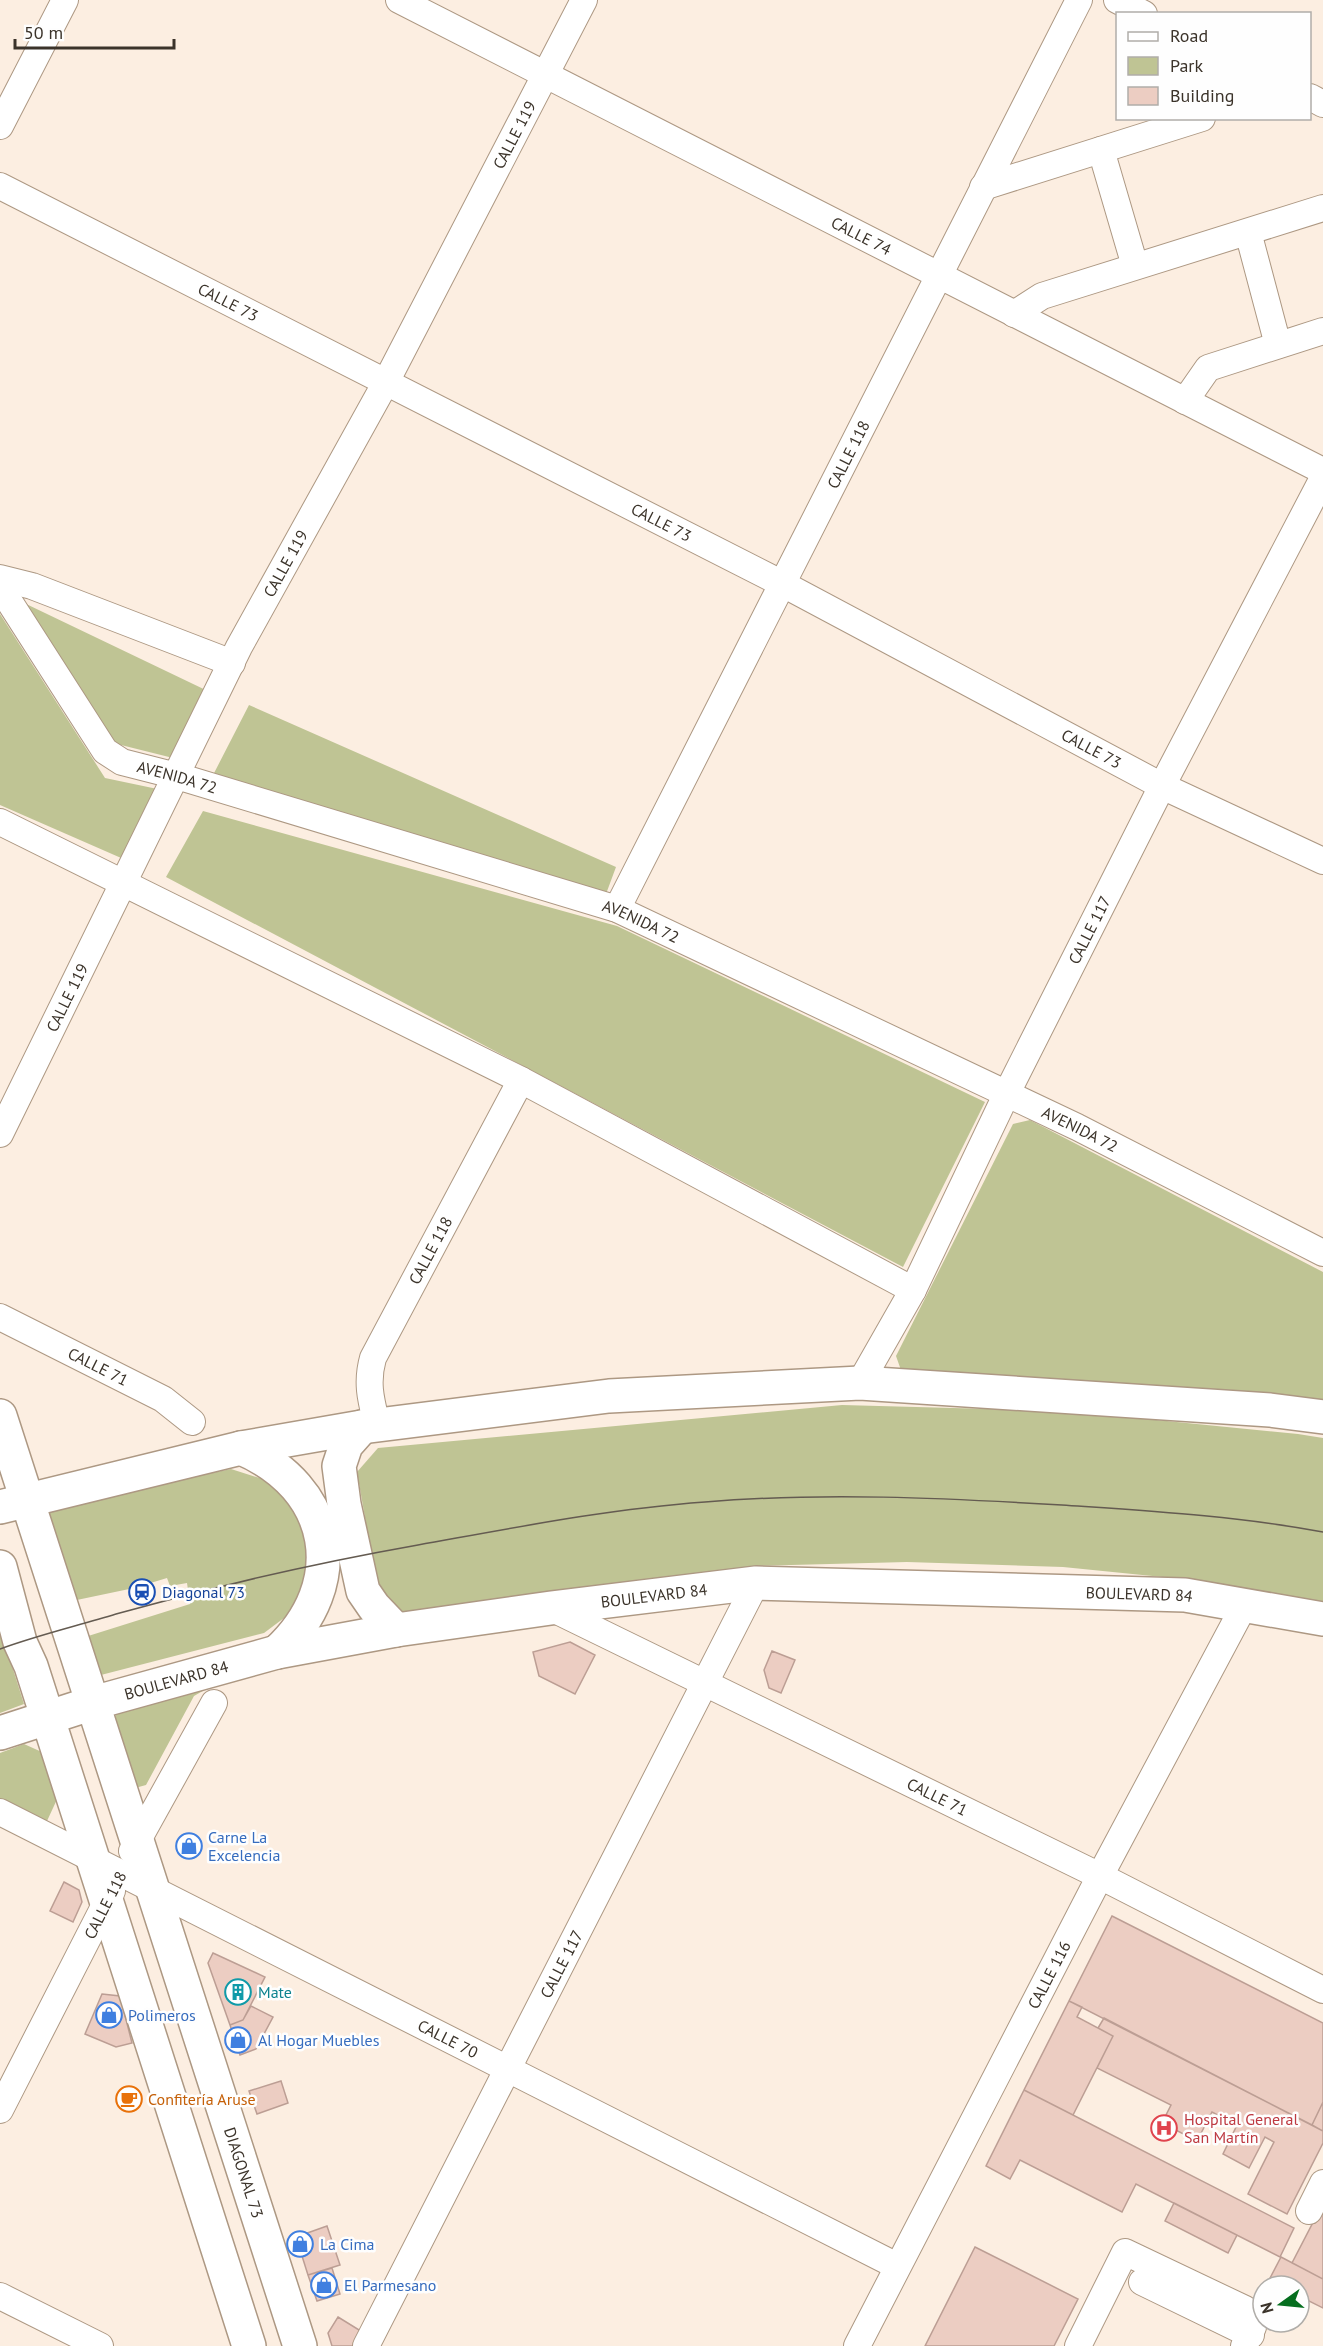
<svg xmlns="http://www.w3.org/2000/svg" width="1323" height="2346" font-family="'PT Sans',sans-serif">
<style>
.green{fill:#bfc494}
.building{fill:#eccdc2;stroke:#bc9e94;stroke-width:1.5}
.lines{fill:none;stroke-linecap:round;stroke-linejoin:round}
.minor-casing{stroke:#ad9883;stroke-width:28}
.major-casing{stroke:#ad9883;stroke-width:36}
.highway-casing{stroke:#ad9883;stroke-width:36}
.minor{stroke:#fff;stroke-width:26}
.major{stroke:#fff;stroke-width:33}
.highway{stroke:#fff;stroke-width:33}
.tram{stroke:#645b51;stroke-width:1.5}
.labels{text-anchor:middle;stroke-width:5;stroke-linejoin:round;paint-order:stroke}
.street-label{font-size:16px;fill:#3b332a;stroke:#fefefe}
.transit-label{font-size:16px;fill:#164399;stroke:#fefefe;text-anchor:start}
.shop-label{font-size:16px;fill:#366cbe;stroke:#fefefe;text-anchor:start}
.culture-label{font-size:16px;fill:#0d838f;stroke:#fefefe;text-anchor:start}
.food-label{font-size:16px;fill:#c56008;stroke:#fefefe;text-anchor:start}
.health-label{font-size:16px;fill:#be3a42;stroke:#fefefe;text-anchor:start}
</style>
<rect width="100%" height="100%" fill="#fceee1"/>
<path class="green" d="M22,602L214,694L177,759L113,743Z
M0,614L105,778L167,791L128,861L0,805Z
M249,705L616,867L606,894L211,779Z
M203,811L617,926L985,1102L903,1267L166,877Z
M1030,1120L1323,1272V1405L902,1373L896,1356L1013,1124Z
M842,1405L1066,1411L1298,1434L1323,1438V1605L1202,1581L1063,1567L907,1562L755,1566L402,1615L379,1597L357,1472L378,1448Z
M231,1469L269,1481L302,1517L310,1553L307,1585L292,1612L264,1633L97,1676L85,1637L190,1604L187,1583L170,1586L167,1578L134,1588L72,1601L44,1508Z
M0,1628L24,1704L0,1713Z
M215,1684L194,1696L146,1785L135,1788L109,1735L116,1714Z
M24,1744L44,1753L59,1795L47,1821L0,1800V1753Z"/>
<path class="building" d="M570,1642L595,1655L575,1694L539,1676L533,1652Z
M772,1651L795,1660L781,1693L769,1688L764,1670Z
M64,1882L79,1890L82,1902L73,1922L50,1911Z
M1112,1916L1323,2023V2102L1312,2125L1069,2001Z
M213,1953L265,1977L243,2020L230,2025L208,1963Z
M102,1994L120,1996L132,2043L116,2047L85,2034Z
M1069,2001L1082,2007L1077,2017L1113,2036L1073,2115L1024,2090Z
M251,2006L273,2017L256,2049L240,2055L230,2025L243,2020Z
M1104,2018L1323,2131V2143L1287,2214L1248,2194L1274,2142L1265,2137L1249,2168L1223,2154L1237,2125L1212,2112L1197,2141L1162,2123L1171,2105L1097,2068L1113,2036L1098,2028Z
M281,2081L288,2103L257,2114L249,2091Z
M1024,2090L1294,2228L1280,2257L1136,2184L1122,2212L1020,2160L1010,2179L986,2166Z
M1323,2102V2131L1312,2125Z
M1174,2203L1237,2235L1228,2253L1165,2221Z
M1323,2203V2279L1292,2263Z
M327,2226L340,2265L308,2275L296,2237Z
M975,2247L1078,2299L1054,2346H925Z
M1281,2257L1323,2279V2308L1299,2296V2286H1279L1269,2280Z
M332,2268L340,2294L317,2301L308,2275Z
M338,2317L364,2333L356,2346H332L328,2333Z"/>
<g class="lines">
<g class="minor-casing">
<g id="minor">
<path id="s1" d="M399,0L1323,471"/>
<path d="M1117,0L1144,14"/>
<path d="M1310,97L1323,104"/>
<path d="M0,126L65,0"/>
<path d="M1101,150L1135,266"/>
<path id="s2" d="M0,186L781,583L1162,786L1323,861"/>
<path d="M983,187L1202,118"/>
<path d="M1248,232L1278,345"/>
<path d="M1014,314L1042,296L1323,208"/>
<path d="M1185,401L1208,368L1323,331"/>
<path d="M0,578L32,586L232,663"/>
<path id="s3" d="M0,587L105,751L122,762L177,776L617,909L1077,1127L1323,1253"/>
<path d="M0,822L521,1080L913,1290"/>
<path id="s4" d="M617,909L1079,0"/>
<path id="s5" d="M0,1134L239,647L386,382L584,0"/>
<path id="s6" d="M0,1317L163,1399L192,1422"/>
<path id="s7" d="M860,1383L913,1290L1007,1093L1162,786L1323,478"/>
<path id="s8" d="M377,1425C371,1400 366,1383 373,1358L521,1080"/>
<path id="s9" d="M551,1608L1100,1876L1323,1990"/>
<path id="s10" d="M0,1812L897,2266"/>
<path d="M132,1851L214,1703"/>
<path d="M0,2110L112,1891"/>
<path d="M1309,2211L1323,2183"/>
<path d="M1142,2282L1251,2335"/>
<path d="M0,2296L100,2346"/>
<path id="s11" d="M366,2346L756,1583"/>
<path id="s12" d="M857,2346L1100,1876L1245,1604"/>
<path d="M1078,2346L1125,2252L1245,2309L1250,2316L1253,2327L1244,2346"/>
</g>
</g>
<g class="major-casing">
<g id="major">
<path id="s13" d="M0,1416L300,2346"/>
<path d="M0,1567L20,1642L31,1666L249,2346"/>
</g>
</g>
<g class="highway-casing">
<g id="highway">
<path d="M362,1427L346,1445L339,1466L344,1504L363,1591L374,1607L396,1630"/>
<path d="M241,1448C334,1487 351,1584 277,1652"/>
<path d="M0,1507L241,1448L362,1427L609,1396L860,1383L1270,1410L1323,1417"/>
<path id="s14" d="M0,1733L93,1703L277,1652L396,1630L551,1608L756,1583L1185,1595L1323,1619"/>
</g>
</g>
<use href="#minor" class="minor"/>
<use href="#major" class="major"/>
<use href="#highway" class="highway"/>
<path class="tram" d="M0,1649C38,1635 77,1626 116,1614C216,1586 316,1563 418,1545C513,1528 608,1509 705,1502C823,1492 943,1498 1062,1505C1149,1511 1237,1516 1323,1532"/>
</g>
<defs>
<g id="station-ring" transform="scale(1.35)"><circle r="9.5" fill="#fefefe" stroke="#1a4fb4" stroke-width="1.5"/><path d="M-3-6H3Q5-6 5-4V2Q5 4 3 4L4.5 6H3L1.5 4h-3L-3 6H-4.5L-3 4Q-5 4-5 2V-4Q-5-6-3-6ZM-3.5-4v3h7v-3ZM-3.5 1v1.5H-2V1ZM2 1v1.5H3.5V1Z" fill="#1a4fb4"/></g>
<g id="shop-ring" transform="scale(1.35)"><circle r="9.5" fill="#fefefe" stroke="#3f7fe0" stroke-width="1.5"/><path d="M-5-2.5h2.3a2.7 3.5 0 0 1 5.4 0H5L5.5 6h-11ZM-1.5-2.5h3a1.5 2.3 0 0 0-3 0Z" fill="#3f7fe0"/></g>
<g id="building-ring" transform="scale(1.35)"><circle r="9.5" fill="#fefefe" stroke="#0f9aa8" stroke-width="1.5"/><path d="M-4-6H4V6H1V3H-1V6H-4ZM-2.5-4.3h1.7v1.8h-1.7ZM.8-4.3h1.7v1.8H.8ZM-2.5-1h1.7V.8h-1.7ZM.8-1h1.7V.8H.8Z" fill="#0f9aa8"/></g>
<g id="cafe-ring" transform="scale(1.35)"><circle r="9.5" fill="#fefefe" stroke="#e8710a" stroke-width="1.5"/><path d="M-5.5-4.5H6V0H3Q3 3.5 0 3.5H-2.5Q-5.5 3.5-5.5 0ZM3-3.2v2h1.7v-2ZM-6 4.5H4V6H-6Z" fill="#e8710a"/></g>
<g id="hospital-ring" transform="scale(1.35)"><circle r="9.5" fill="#fefefe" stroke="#e0444e" stroke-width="1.5"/><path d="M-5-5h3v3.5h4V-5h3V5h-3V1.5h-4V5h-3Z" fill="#e0444e"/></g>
</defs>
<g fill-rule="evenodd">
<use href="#station-ring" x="142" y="1592"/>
<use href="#shop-ring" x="189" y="1846"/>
<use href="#building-ring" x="238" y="1992"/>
<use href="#shop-ring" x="109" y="2015"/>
<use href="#shop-ring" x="238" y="2040"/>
<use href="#cafe-ring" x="129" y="2099"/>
<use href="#hospital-ring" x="1164" y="2128"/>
<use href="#shop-ring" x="300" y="2244"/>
<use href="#shop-ring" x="324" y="2285"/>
</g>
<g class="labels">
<g class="street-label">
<text dy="6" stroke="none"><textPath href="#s5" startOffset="1124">CALLE 119</textPath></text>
<text dy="6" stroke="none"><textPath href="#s1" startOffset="519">CALLE 74</textPath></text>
<text dy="6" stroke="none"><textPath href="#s2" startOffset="256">CALLE 73</textPath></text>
<text dy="6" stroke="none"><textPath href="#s4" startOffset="510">CALLE 118</textPath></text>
<text dy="6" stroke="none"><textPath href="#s2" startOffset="742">CALLE 73</textPath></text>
<text dy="6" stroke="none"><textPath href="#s5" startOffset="638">CALLE 119</textPath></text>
<text dy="6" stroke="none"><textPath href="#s2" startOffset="1228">CALLE 73</textPath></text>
<text dy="6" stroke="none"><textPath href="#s3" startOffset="272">AVENIDA 72</textPath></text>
<text dy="6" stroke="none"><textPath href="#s3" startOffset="758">AVENIDA 72</textPath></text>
<text dy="6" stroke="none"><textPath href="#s7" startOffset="508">CALLE 117</textPath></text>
<text dy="6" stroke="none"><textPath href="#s5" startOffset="152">CALLE 119</textPath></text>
<text dy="6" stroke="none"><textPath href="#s3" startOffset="1244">AVENIDA 72</textPath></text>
<text dy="6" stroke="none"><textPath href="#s8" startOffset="190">CALLE 118</textPath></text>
<text dy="6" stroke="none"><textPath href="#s6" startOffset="110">CALLE 71</textPath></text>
<text dy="6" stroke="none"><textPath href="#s14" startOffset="670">BOULEVARD 84</textPath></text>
<text dy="6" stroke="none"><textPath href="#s14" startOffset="1156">BOULEVARD 84</textPath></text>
<text dy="6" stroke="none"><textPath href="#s14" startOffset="184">BOULEVARD 84</textPath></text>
<text dy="6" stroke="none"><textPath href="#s9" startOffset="430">CALLE 71</textPath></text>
<text transform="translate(105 1905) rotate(-63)" y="6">CALLE 118</text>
<text dy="6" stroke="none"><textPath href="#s11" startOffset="429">CALLE 117</textPath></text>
<text dy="6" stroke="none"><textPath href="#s12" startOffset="418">CALLE 116</textPath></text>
<text dy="6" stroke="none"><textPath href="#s10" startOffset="502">CALLE 70</textPath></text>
<text dy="6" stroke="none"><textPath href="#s13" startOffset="795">DIAGONAL 73</textPath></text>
</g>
<g class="transit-label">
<text x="162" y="1598">Diagonal 73</text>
</g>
<g class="shop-label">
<text x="208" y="1843">Carne La<tspan x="208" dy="18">Excelencia</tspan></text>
<text x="128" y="2021">Polimeros</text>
<text x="258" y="2046">Al Hogar Muebles</text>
<text x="320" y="2250">La Cima</text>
<text x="344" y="2291">El Parmesano</text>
</g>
<g class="culture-label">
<text x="258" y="1998">Mate</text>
</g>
<g class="food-label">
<text x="148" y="2105">Confitería Aruse</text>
</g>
<g class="health-label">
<text x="1184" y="2125">Hospital General<tspan x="1184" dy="18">San Martín</tspan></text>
</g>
</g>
<rect x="1116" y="12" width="195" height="108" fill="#fefefe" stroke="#b0ada9" stroke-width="1.5"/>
<rect x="1128" y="32" width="30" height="9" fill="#ffffff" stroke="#b0ada9" stroke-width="1.5"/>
<text x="1170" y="42" font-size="18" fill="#3b332a">Road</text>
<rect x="1128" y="57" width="30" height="18" fill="#bfc494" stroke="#b0ada9" stroke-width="1.5"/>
<text x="1170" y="72" font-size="18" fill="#3b332a">Park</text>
<rect x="1128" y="87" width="30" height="18" fill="#eccdc2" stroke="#b0ada9" stroke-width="1.5"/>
<text x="1170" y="102" font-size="18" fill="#3b332a">Building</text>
<g transform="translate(1281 2304) rotate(255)"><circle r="28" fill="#fefefe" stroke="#b0ada9" stroke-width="1.5"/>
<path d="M0-4.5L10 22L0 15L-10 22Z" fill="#056e1e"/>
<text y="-9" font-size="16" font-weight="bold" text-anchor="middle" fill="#3b332a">N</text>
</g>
<path d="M15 39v9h159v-9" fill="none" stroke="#3b332a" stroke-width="3"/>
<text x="24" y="39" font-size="18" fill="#3b332a" stroke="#fefefe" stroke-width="4.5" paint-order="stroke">50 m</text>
</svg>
